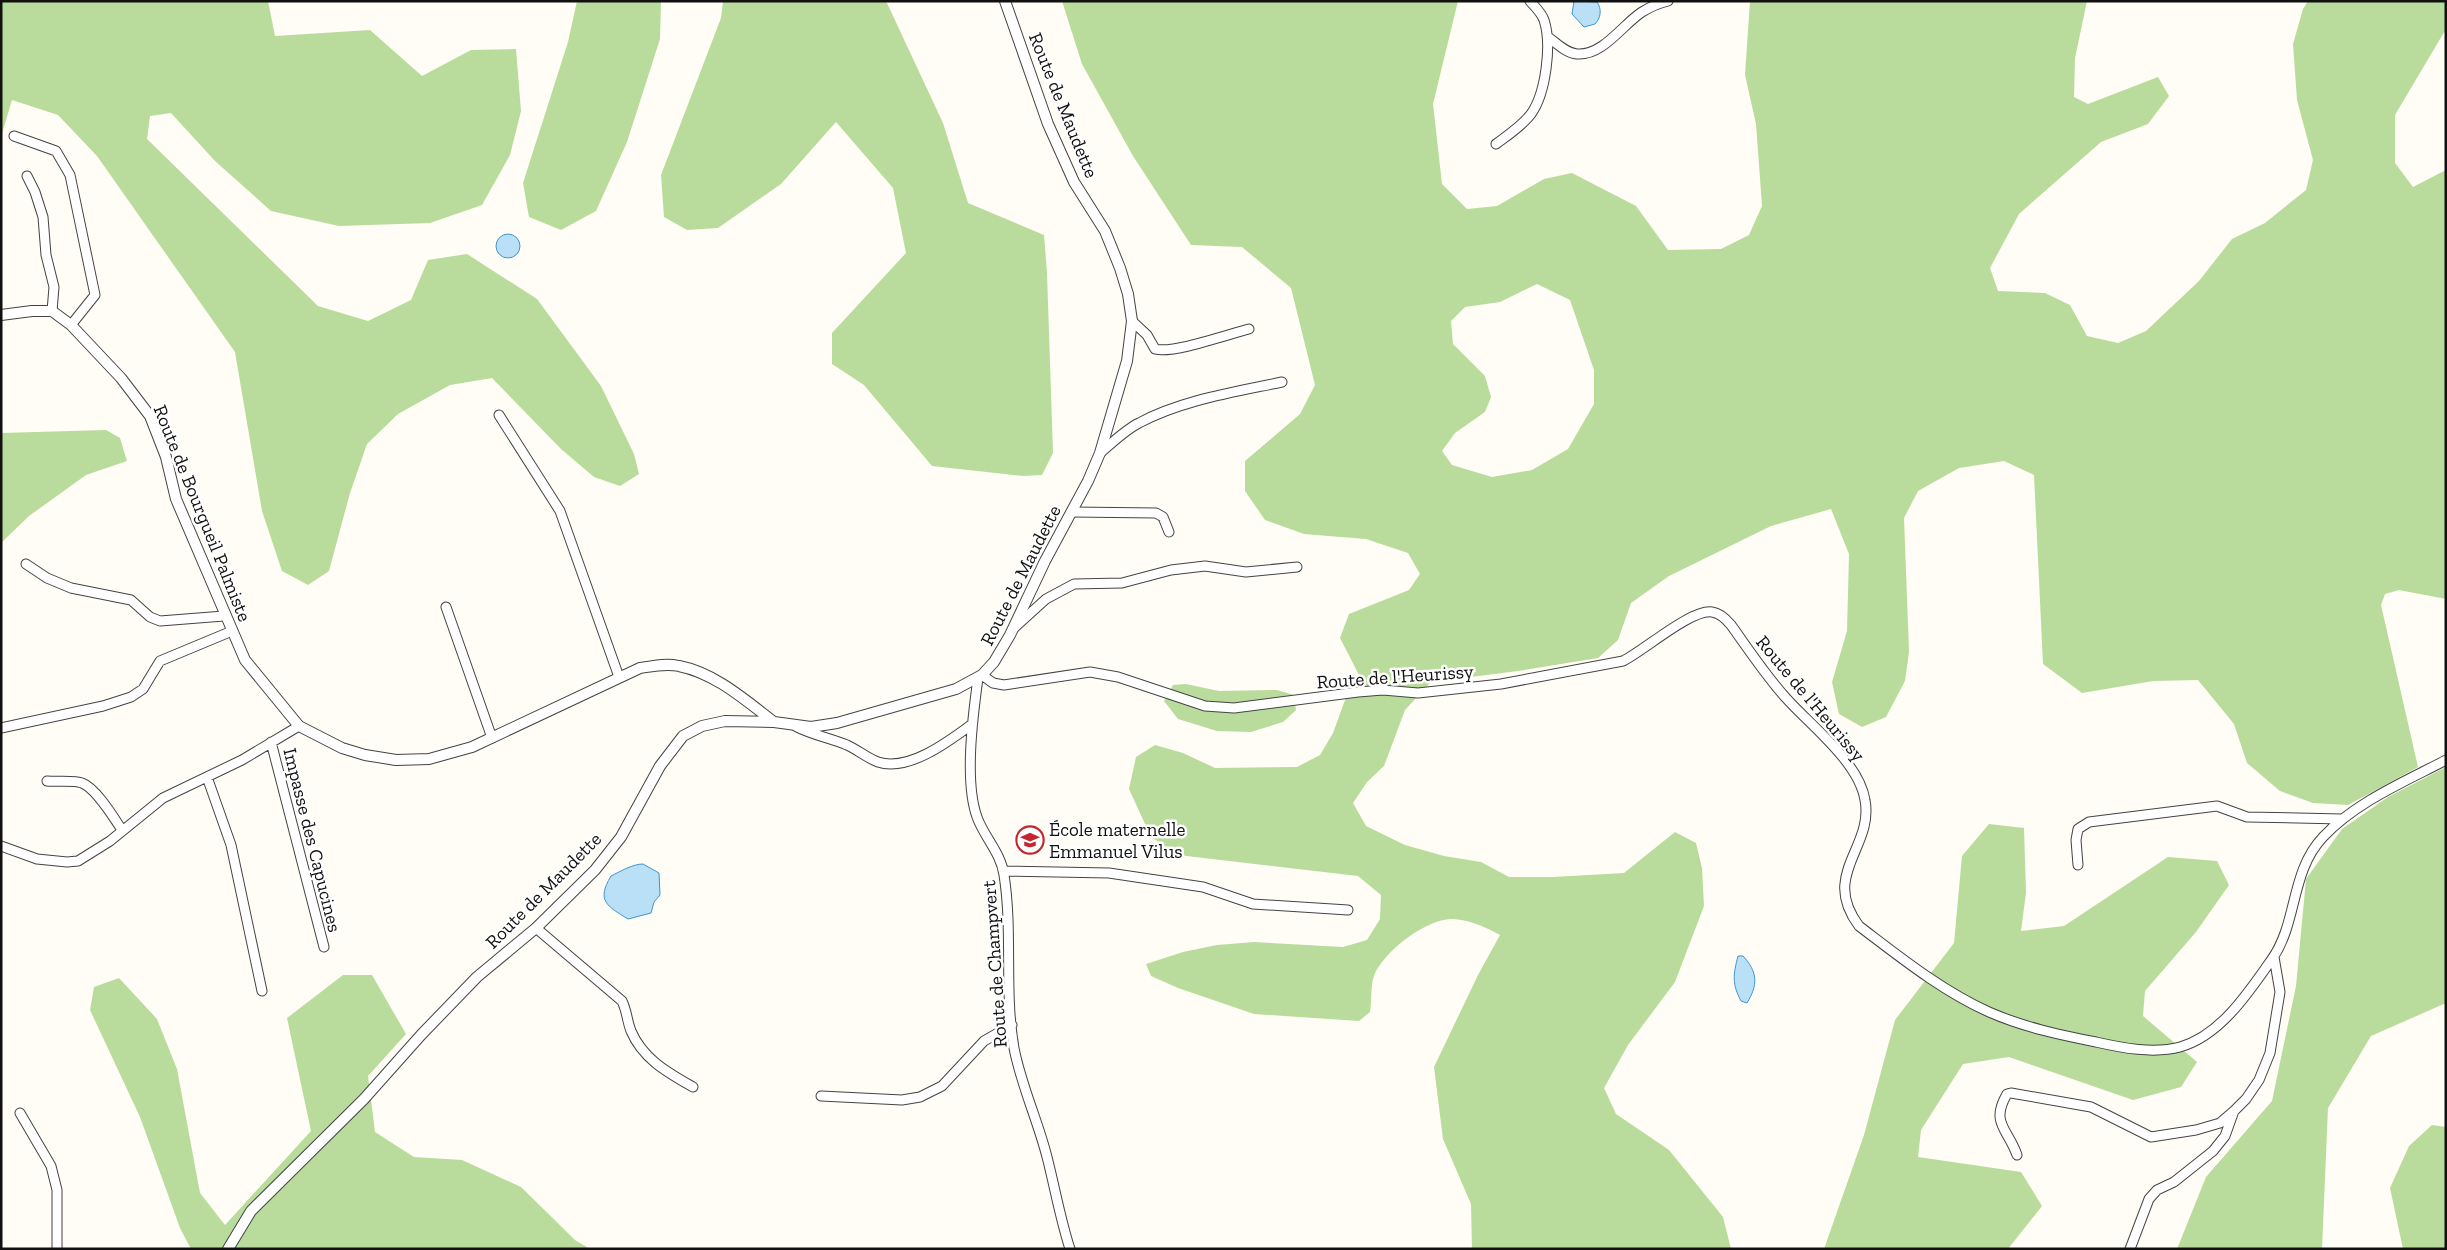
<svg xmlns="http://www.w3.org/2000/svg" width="2447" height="1250" font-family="'Zilla Slab',serif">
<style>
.forest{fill:#b9dc9c;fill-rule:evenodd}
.water{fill:#b9e0f7;stroke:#3f96cf}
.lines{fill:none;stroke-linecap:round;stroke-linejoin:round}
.minor-casing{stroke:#444;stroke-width:11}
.tertiary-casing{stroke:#444;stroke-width:12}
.minor{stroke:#fff;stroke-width:9}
.tertiary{stroke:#fff;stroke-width:10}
.labels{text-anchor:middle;stroke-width:5;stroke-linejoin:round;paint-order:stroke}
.street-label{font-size:19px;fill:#111;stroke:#fff}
.poi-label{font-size:19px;fill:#111;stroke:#fff;text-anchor:start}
</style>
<rect width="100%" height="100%" fill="#fffdf5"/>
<path class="forest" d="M1,1H268L275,36L370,30L422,76L471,50L516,49L521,111L510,155L482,205L430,223L339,226L271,211L215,161L171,113L150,116L147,139L318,306L368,321L411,300L428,260L467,254L537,299L601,386L634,454L639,474L620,486L594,477L561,449L492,378L450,385L398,414L367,444L350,493L329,571L308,585L282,571L262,511L235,352L97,156L58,115L12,100L1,137Z
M577,1H661L660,39L627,142L596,211L561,230L529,217L523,183L568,42Z
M723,1H886L943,123L968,203L1044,235L1047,273L1053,453L1042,475L1023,476L932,466L864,385L832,364V333L906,253L893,188L836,122L781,184L718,228L687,230L664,217L661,175L721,18Z
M1062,1H1458L1433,104L1442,184L1467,209L1497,206L1544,179L1572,173L1636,206L1668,250L1721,249L1749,235L1762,206L1756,124L1745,75L1750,1H2087L2075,58L2074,97L2088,104L2158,77L2169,96L2148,124L2101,142L2019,214L1990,268L1998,291L2045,293L2070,305L2087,336L2118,343L2146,331L2199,281L2232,239L2265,223L2306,190L2313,160L2297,100L2293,44L2303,9L2308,1H2446V29L2395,115V163L2413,187L2446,170V599L2399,590L2385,594L2381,605L2418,767L2348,805L2313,803L2280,791L2247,763L2234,724L2198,680L2153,681L2082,693L2043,664L2034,475L2004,461L1959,468L1918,491L1904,518L1909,652L1905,681L1886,717L1862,727L1839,714L1832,682L1847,631L1849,554L1831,509L1771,526L1669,576L1631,603L1618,640L1598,658L1518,671L1431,682L1405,710L1384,766L1367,782L1353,803L1366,826L1405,845L1444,856L1481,862L1509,877H1553L1624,873L1675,832L1696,843L1702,868L1704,906L1675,982L1628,1045L1604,1088L1616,1114L1669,1150L1723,1217L1731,1249H1472L1471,1204L1443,1139L1434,1067L1478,975L1500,935C1485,927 1471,920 1453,919C1426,919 1389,948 1376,971C1370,981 1372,1000 1370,1012L1359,1021L1254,1014L1178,988L1151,976L1146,964L1183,952L1217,945L1254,942L1343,947L1367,940L1380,919L1381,895L1358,876L1178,855L1151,837L1129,789L1136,757L1155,745L1183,753L1215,768L1297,767L1320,755L1333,733L1352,681L1359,675L1340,638L1349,614L1409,590L1420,574L1408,553L1366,539L1304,534L1265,520L1245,491V461L1300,414L1315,385L1291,288L1242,247L1191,245L1133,156L1082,64ZM1537,284L1570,300L1594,370V404L1568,449L1532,470L1492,477L1452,465L1442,451L1455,433L1485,412L1491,397L1485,376L1453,344L1451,321L1465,307L1500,302Z
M106,430L120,438L127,461L86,475L29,516L1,543V433Z
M1186,684L1219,691L1277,690L1294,695L1296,710L1283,722L1251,732L1217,731L1178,719L1164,701L1173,685Z
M2446,767V1003L2371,1036L2328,1108L2322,1249H2177L2206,1177L2272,1101L2296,986L2306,879L2342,829L2388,797Z
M1989,824L2024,828L2026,893L2021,931L2064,926L2168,857L2217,861L2229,885L2196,932L2145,991L2143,1016L2197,1062L2181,1087L2133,1100L2009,1057L1963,1064L1921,1130L1918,1157L2021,1172L2042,1206L2008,1249H1824L1864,1135L1895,1020L1954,943L1962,856Z
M343,975H372L406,1034L368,1076L375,1132L414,1157L462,1160L521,1187L575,1240L590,1249H191L180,1228L140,1117L90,1010L94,987L119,978L157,1019L177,1069L200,1193L225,1225L311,1131L287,1018Z
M2432,1125L2446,1127V1249H2403L2390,1188L2409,1146Z"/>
<path class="water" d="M1574,1L1597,2C1602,9 1601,18 1595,24L1584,27L1572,14Z
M496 246a12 12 0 1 1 24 0a12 12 0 1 1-24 0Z
M643,864L659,873L660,895L654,902L651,913L628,919C607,906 596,901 611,876C621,871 633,864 643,864Z
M1738,956H1743C1758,972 1758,985 1747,1003L1741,1001C1732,984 1733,975 1738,956Z"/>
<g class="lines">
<g class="minor-casing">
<path id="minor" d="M1547,36C1556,43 1566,53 1577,54C1603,56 1623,24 1642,12C1650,7 1659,3 1668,1
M14,136L56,151L70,175L95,295L71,325
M1496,144C1508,135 1522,126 1531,114C1546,93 1552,44 1544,20C1541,12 1535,7 1530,1
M27,176L35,192L43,217L46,255L54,287L52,311
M1132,321L1147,335L1155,349C1173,354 1229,334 1249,329
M499,415L560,511L619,677
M1100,453C1112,443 1125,430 1139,423C1182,400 1235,392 1282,382
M1072,512L1156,513L1163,517L1169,532
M26,564L47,578L71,588L131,600L150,617L160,621L224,616
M446,607L492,738
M1014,628L1046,599L1074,584L1122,583L1171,570L1205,566L1246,572L1297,567
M982,675L993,683L1004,685L1090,672L1118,677L1205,706L1234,708L1358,692L1383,690L1418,693L1501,684L1623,661C1645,650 1691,609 1712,612C1720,613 1726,619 1731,625C1749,650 1766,676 1786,698C1810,725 1859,762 1865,800C1874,848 1820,874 1859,926C1900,957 1942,991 1989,1012C2023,1027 2060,1035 2096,1042C2122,1048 2154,1054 2180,1047C2220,1036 2249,992 2272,959C2298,922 2290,872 2323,837C2356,802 2404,782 2446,760
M978,678C973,715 964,781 977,817C984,837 1001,853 1004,875C1013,932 1004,991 1014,1048C1021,1085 1038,1121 1047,1157C1055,1188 1060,1218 1070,1249
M797,727C813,735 830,738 847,745C858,750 867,758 878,762C908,772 948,742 971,725
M1,728L103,706L131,697L143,689L160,661L232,631
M271,742L324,947
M207,777L231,845L262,991
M47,781C56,782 75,780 82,783C96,788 114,818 122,830
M1,846L37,859L67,862L78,861L110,841L163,798L242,760L299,726
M2078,865L2076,840L2078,829L2089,822L2217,806L2247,817L2342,819
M1004,871L1109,873L1203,887L1253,904L1348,910
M536,928L622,1001C627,1011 627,1021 631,1031C643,1059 667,1072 693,1087
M821,1096L902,1100L920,1097L942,1086L984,1041L1012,1025
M20,1113L51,1166L57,1190V1249
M2017,1155C2008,1129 1990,1123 2007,1094L2011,1093L2091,1107L2151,1137L2196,1130L2220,1123L2234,1111
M2130,1249L2149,1199L2157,1190L2174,1182L2213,1151L2225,1136L2234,1111L2246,1099L2259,1080L2270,1053L2280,992L2274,957"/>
</g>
<g class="tertiary-casing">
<path id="tertiary" d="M1,315L32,311H52L71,325L121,378L150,416L166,457L176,499L245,660L299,726L342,748L365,755L396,760L429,759L472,747L640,668C653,666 666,663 679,666C715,673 745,700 774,722
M228,1249L251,1211L364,1099L421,1035L477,977L536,928L595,870L621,837L660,766L683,736L702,726L725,721L774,722L811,727L837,723L956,689L982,675L994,662L1010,635L1045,561L1088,481L1100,453L1127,361L1132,321L1128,294L1120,268L1105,231L1074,182L1048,124L1005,1"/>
</g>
<use href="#minor" class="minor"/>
<use href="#tertiary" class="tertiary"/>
</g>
<defs>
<g id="school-ring" transform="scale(1.4375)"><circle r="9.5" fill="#fff" stroke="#c4262e" stroke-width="1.5"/><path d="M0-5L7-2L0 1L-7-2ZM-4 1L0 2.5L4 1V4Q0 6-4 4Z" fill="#c4262e"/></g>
</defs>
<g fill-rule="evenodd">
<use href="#school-ring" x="1030" y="840"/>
</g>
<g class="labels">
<g class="street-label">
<text transform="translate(1064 105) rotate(68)" y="7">Route de Maudette</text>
<text transform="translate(203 513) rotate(68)" y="7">Route de Bourgueil Palmiste</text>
<text transform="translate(1020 575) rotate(-63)" y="7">Route de Maudette</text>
<text transform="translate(1395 676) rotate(-4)" y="7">Route de l'Heurissy</text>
<text transform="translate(1811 698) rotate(50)" y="7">Route de l'Heurissy</text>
<text transform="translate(313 840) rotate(76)" y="7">Impasse des Capucines</text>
<text transform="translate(543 890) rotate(-45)" y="7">Route de Maudette</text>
<text transform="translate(994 964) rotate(-94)" y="7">Route de Champvert</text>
</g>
<g class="poi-label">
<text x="1049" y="836">École maternelle<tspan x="1049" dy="22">Emmanuel Vilus</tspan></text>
</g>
</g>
<rect width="2447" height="1250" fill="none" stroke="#111111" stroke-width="5"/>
</svg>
